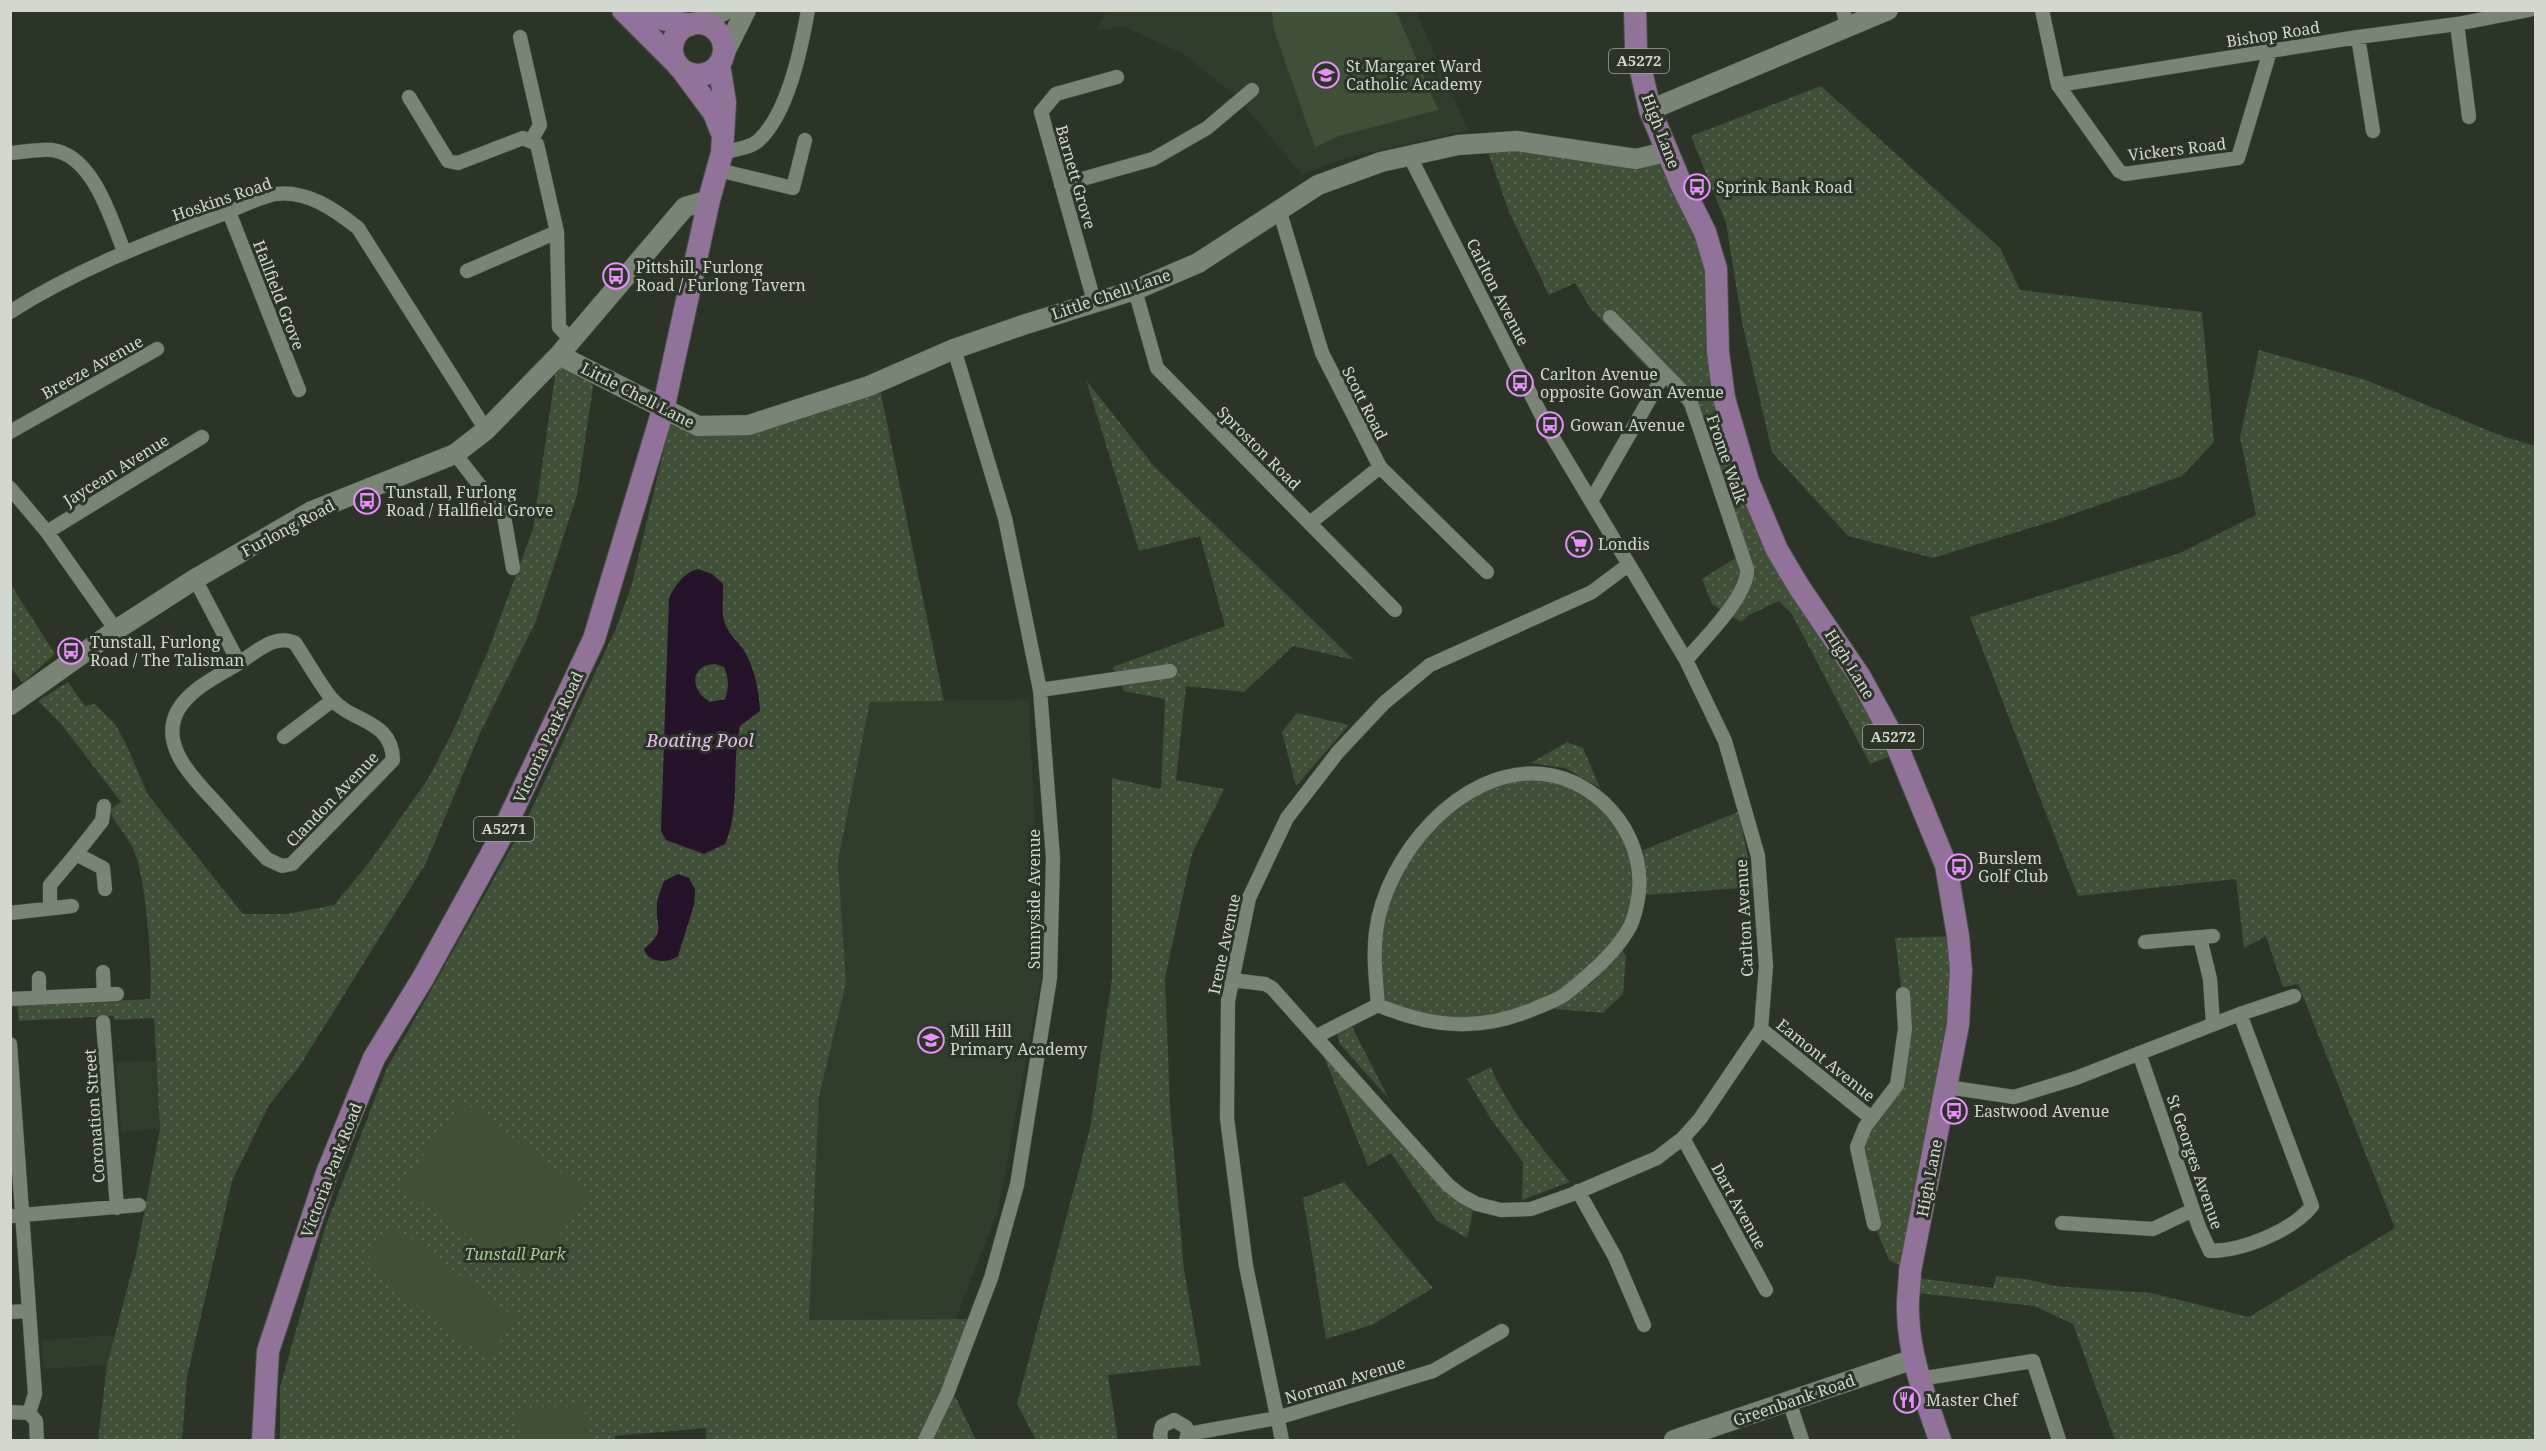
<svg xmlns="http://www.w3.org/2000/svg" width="2546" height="1451" font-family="'Noto Serif',serif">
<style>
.built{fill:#303d2b}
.green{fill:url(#green-dots)}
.pitch{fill:#3f5037}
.water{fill:#27122c;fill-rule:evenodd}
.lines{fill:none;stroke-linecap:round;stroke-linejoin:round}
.street-casing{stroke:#485145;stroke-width:15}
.secondary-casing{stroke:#485145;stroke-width:21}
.primary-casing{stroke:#485145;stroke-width:24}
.street{stroke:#798475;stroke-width:14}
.secondary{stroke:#798475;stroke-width:20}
.primary{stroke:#92719a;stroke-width:22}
.labels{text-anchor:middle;stroke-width:6;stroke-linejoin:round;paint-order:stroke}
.shield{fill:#2b3427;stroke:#a0a79d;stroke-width:1.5}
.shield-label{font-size:15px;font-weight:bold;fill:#d2d8d0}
.street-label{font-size:16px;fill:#d2d8d0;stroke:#2b3427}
.poi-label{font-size:16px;fill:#d2d8d0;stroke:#2b3427;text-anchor:start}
.park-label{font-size:16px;font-style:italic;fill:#a6cc94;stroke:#2b3427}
.water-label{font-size:18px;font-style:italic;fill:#e9bdf3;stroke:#2b3427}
</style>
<defs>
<pattern id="green-dots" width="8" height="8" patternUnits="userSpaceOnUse" patternTransform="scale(1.5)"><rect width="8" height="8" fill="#3f5037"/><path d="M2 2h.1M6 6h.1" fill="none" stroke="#5a6853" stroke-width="1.8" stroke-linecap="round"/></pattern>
</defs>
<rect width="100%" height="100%" fill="#2b3427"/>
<path class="built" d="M1106,11H1416L1468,130L1342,159L1302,175L1236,96L1183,54L1123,26L1097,31Z
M1029,699L1041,978L998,1211L956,1319L809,1320L819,1097L846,982L838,861L870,702Z
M156,1061L160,1129L121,1132L116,1062Z
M115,1335L107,1365L43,1369L42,1340Z"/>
<path class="green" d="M1821,86L2000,248L2020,290L2202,312L2214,442L2182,476L2053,521L1933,558L1848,536L1772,452L1742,322L1726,223L1691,136Z
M1485,143L1666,152L1705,232L1742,466L1860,677L1888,757L1870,764L1792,614L1779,601L1749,615L1741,622L1712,604L1702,579L1740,555L1685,407L1591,309L1575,283L1549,295L1509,212Z
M2259,350L2366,380L2499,435L2535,446V1440H2115L2073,1324L2034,1306L1908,1292L1910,1277L1993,1288L1996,1276L2026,1279L2055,1286L2151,1293L2249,1317L2395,1228L2298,984L2283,987L2266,936L2244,948L2236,879L2078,896L1970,617L2180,553L2256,515L2240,437Z
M554,360L595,373L577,495L536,621L480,733L426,863L299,1067L269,1105L232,1181L187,1377L182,1440H98L107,1365L136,1255L160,1129L154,1018L114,1020L113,1016L19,1021L17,1006L150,999C153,967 146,882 135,853C129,837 116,825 109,810L121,802L61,724L38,701L68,682L85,706L95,704L115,724L126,744L148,795L243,914H287L334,905L368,864L428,779L454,729L488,651L533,529L555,376Z
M1086,380L1154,466L1354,660L1293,646L1244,692L1186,686L1176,780L1224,789L1192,854L1165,978L1170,1107L1184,1270L1201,1365L1108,1375L1118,1440H1036L1017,1404L1090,1128L1112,979V778L1161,789L1165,699L1124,691L1113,667L1225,626L1200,536L1139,551Z
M877,382L881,394L944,701L870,702L838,861L846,983L819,1097L809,1320L976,1319L947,1393L956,1398L976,1440H706V1428L615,1436V1440H280V1387L325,1228L386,1070L525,823L617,626L632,584L663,453L666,423L752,432L862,399V388Z
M11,585L55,654L23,683L11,668Z
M1297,713L1349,725L1296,786L1282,732Z
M1567,742L1583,748L1600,788L1565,768L1531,763Z
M1544,774L1598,797L1636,853L1629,930L1559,998L1472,1025L1378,1005L1376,932L1402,861L1470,791Z
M1738,812L1755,887L1645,895L1646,869L1643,850Z
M1958,936L1961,970L1910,1271L1889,1260L1874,1224L1857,1147L1897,1085L1904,1009L1895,938Z
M1622,950L1626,956L1623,994L1603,1013L1554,1009L1592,983Z
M1351,1025L1389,1099L1339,1043L1337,1031Z
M1324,1057L1446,1193L1473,1211L1467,1238L1436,1220L1391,1153L1368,1166Z
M1491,1067C1509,1111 1540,1145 1570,1182L1522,1200L1523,1162L1491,1119L1467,1079Z
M1344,1182L1433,1288L1372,1325L1326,1339L1303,1198Z"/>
<path class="pitch" d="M1272,11H1396L1438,110L1339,136L1315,147L1274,30Z
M463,1101L590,1194L527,1279L400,1186Z
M394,1226L517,1319L489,1357L458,1338L364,1264Z
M584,1406L588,1440H520L517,1408Z"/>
<path class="water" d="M698,569L712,574L723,584C724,598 720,613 726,626C730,636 740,643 745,652C755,670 759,691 760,711L740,726C731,764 741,808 725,844L704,854L666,840L661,831L669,598C675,585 685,572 698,569ZM715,664L724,667C729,678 729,688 725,699L710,702C690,691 689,665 715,664Z
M678,874L689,878L695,889L694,905L678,956C667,964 648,963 644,949C667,930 655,928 657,905C657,897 662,888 664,881Z"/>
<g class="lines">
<g class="street-casing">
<path id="street" d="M1843,10L1848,28
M2042,10L2058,85L2119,171L2125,174L2238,158L2270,51
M2457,24L2469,117
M520,37L540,125L531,141
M2358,37L2373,131
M2058,85L2358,37L2457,24L2529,10
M409,97L448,161L458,163L523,138L537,144L557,232
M10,153C24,152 39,149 52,150C93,155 111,219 124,251
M722,153C732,150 750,148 758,141C788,114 801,49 808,10
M718,170L793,188L805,140
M1061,185L1153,159L1207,128L1252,90
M1279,209L1322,353L1380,467L1487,572
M229,212L299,390
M467,271L557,232L559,327L571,340
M1135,290L1157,368L1395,610
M1094,301L1041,112L1056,94L1117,77
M10,312C74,271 144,244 215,217C231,211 259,197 275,194C307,190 334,209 358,228L486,430
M1610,317L1683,392L1691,403L1747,569C1749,595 1703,640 1686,660
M10,432L157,349
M455,454L504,516L513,568
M10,488L47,532L116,630
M1591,501L1664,374
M1310,523L1380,467
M47,532L202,437
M195,579L239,663C218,676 191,688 178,710C158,746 195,780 217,804C234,823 250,841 267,859L282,866L292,864L393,760C392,719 353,724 331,698C318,681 307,661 295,643C276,633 256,652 239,663
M1040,690L1170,671
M284,737L333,700
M76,854L102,821L104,806
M50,908V885L76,854L103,868L105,889
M10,913L72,906
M2200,938L2210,979L2213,1024
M2145,942L2213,936
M103,972L104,994
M39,978V998
M1232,980L1265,984L1272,988L1448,1185L1462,1196L1477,1204L1501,1210L1531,1209L1573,1194L1657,1158L1683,1138L1700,1119L1761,1029L1766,966L1758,856L1725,741L1686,660L1552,436L1409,155
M10,999L117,994
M103,1022L117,1208
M1761,1029L1871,1118
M1317,1036L1378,1005C1376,981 1373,956 1376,932C1385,857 1461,766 1542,774C1604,780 1651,844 1637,904C1635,913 1633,923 1628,930C1614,954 1589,975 1568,992C1559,1000 1547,1003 1536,1008C1481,1032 1432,1028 1378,1005
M10,1044L35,1394L29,1413
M2139,1053L2199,1227L2210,1251C2242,1251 2292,1231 2312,1206L2240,1014
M1947,1087L2014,1097L2076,1078L2240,1014L2294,996
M1683,1138L1766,1290
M1578,1191L1615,1257L1644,1325
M10,1216L139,1205
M2062,1223L2153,1229L2193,1210
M1874,1224L1857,1147L1865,1127L1897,1085L1905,1029L1903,994
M10,1312L28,1311
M1919,1379L2033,1361L2059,1440
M1789,1401L1802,1440
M10,1412L29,1413
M29,1413L36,1421L37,1440
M1188,1434L1277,1418L1433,1371L1502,1331
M925,1440L947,1394L991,1278L1017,1185L1050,978L1053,858L1040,690L1005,518L954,349
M1161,1440L1160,1435L1162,1426L1174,1420L1186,1427L1188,1434L1186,1440
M1282,1440L1246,1266L1227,1118L1228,1001L1249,898L1287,818L1338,752L1384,703L1430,665L1592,592L1628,565"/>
</g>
<g class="secondary-casing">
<path id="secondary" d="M698,24L725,10
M723,56L746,10
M1650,110L1888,10
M559,355L698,426L749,425L869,386L954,349L1023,325L1135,290L1198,263L1318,185L1381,162L1458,145L1517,141L1636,159L1666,152
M10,705L116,630L195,579L312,511L455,454L486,430L559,355L685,207L709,200
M1674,1440L1914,1359"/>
</g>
<g class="primary-casing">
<path id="primary" d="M623,10L677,64
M633,10L644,15L690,25
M1635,10L1636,49L1650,110L1681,184L1705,232L1716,269L1718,352L1724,398L1748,481L1777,550L1799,587L1860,677L1895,741L1946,865L1958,936L1961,970L1958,1025L1910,1271C1910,1285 1907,1299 1908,1313C1909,1357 1926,1399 1940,1440
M672 49a26 26 0 1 1 52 0a26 26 0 1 1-52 0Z
M683,71L714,113L721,131
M263,1440L268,1351L327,1173L374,1058L423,978L498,842L594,639L663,410L709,200L722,153L725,102L719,64"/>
</g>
<use href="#street" class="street"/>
<use href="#secondary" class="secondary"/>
<use href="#primary" class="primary"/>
</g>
<defs>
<g id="school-ring" transform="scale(1.35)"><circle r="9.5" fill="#2b3427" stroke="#e98efe" stroke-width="1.5"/><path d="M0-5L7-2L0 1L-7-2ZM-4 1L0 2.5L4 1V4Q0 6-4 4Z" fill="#e98efe"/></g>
<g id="bus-ring" transform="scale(1.35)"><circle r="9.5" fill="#2b3427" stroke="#e98efe" stroke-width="1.5"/><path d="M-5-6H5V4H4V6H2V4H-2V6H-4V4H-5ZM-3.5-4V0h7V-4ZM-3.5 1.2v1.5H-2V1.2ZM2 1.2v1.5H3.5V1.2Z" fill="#e98efe"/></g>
<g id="supermarket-ring" transform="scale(1.35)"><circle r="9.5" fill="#2b3427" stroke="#e98efe" stroke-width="1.5"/><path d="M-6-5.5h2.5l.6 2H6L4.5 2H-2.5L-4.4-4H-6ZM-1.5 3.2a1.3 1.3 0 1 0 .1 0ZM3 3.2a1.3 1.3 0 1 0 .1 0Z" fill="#e98efe"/></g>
<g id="restaurant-ring" transform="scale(1.35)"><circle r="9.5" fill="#2b3427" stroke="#e98efe" stroke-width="1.5"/><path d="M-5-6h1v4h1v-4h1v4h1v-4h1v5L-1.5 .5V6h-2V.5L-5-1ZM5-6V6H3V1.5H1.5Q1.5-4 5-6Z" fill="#e98efe"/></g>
</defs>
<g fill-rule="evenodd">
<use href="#school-ring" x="1326" y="75"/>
<use href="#bus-ring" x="1697" y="187"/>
<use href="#bus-ring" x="616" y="276"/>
<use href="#bus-ring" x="1520" y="383"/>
<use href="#bus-ring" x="1550" y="425"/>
<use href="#bus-ring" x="367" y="501"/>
<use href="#supermarket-ring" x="1579" y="544"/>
<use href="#bus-ring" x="71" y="651"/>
<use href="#bus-ring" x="1959" y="867"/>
<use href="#school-ring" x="931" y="1040"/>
<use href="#bus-ring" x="1954" y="1111"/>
<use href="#restaurant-ring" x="1907" y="1400"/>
</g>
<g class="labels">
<g class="shield">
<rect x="1609" y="49" width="60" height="24" rx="4.5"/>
<rect x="1863" y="725" width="60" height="24" rx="4.5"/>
<rect x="474" y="817" width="60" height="24" rx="4.5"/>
</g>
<g class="shield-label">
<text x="1639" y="66">A5272</text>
<text x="1893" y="742">A5272</text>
<text x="504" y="834">A5271</text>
</g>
<g class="street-label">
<text transform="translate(2273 34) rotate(-9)" y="6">Bishop Road</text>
<text transform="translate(1661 131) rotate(69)" y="6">High Lane</text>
<text transform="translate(2177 149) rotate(-7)" y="6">Vickers Road</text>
<text transform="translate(1076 177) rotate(74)" y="6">Barnett Grove</text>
<text transform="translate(222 199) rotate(-19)" y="6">Hoskins Road</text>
<text transform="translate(1498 292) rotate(63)" y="6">Carlton Avenue</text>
<text transform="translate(1111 294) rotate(-19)" y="6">Little Chell Lane</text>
<text transform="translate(279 295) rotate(69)" y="6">Hallfield Grove</text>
<text transform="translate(92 367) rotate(-29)" y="6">Breeze Avenue</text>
<text transform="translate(638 395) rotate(27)" y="6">Little Chell Lane</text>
<text transform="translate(1365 403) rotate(63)" y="6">Scott Road</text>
<text transform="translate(1259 448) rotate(45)" y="6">Sproston Road</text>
<text transform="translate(1727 459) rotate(71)" y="6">Frome Walk</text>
<text transform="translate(116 470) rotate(-32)" y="6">Jaycean Avenue</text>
<text transform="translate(288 528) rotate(-28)" y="6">Furlong Road</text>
<text transform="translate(1850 664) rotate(58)" y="6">High Lane</text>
<text transform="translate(548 737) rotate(-65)" y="6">Victoria Park Road</text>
<text transform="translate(332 799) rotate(-46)" y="6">Clandon Avenue</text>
<text transform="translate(1034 899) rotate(-90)" y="6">Sunnyside Avenue</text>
<text transform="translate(1744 918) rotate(-93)" y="6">Carlton Avenue</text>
<text transform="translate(1224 944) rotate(-78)" y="6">Irene Avenue</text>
<text transform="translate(1826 1060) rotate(39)" y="6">Eamont Avenue</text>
<text transform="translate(94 1116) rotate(-94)" y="6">Coronation Street</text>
<text transform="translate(2195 1162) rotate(71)" y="6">St Georges Avenue</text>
<text transform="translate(331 1170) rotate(-69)" y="6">Victoria Park Road</text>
<text transform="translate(1929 1178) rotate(-79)" y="6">High Lane</text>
<text transform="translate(1739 1206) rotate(61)" y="6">Dart Avenue</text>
<text transform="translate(1345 1380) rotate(-17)" y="6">Norman Avenue</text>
<text transform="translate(1794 1400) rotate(-19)" y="6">Greenbank Road</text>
</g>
<g class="poi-label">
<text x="1346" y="72">St Margaret Ward<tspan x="1346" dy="18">Catholic Academy</tspan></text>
<text x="1716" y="193">Sprink Bank Road</text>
<text x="636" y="273">Pittshill, Furlong<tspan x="636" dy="18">Road / Furlong Tavern</tspan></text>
<text x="1540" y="380">Carlton Avenue<tspan x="1540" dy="18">opposite Gowan Avenue</tspan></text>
<text x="1570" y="431">Gowan Avenue</text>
<text x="386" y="498">Tunstall, Furlong<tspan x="386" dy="18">Road / Hallfield Grove</tspan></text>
<text x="1598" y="550">Londis</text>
<text x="90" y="648">Tunstall, Furlong<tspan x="90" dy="18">Road / The Talisman</tspan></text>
<text x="1978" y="864">Burslem<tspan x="1978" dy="18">Golf Club</tspan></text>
<text x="950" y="1037">Mill Hill<tspan x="950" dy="18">Primary Academy</tspan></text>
<text x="1974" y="1117">Eastwood Avenue</text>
<text x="1926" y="1406">Master Chef</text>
</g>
<g class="park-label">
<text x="515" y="1260">Tunstall Park</text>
</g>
<g class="water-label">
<text x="700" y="747">Boating Pool</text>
</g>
</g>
<rect width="2546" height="1451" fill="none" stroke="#d2d8d0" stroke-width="24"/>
</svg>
